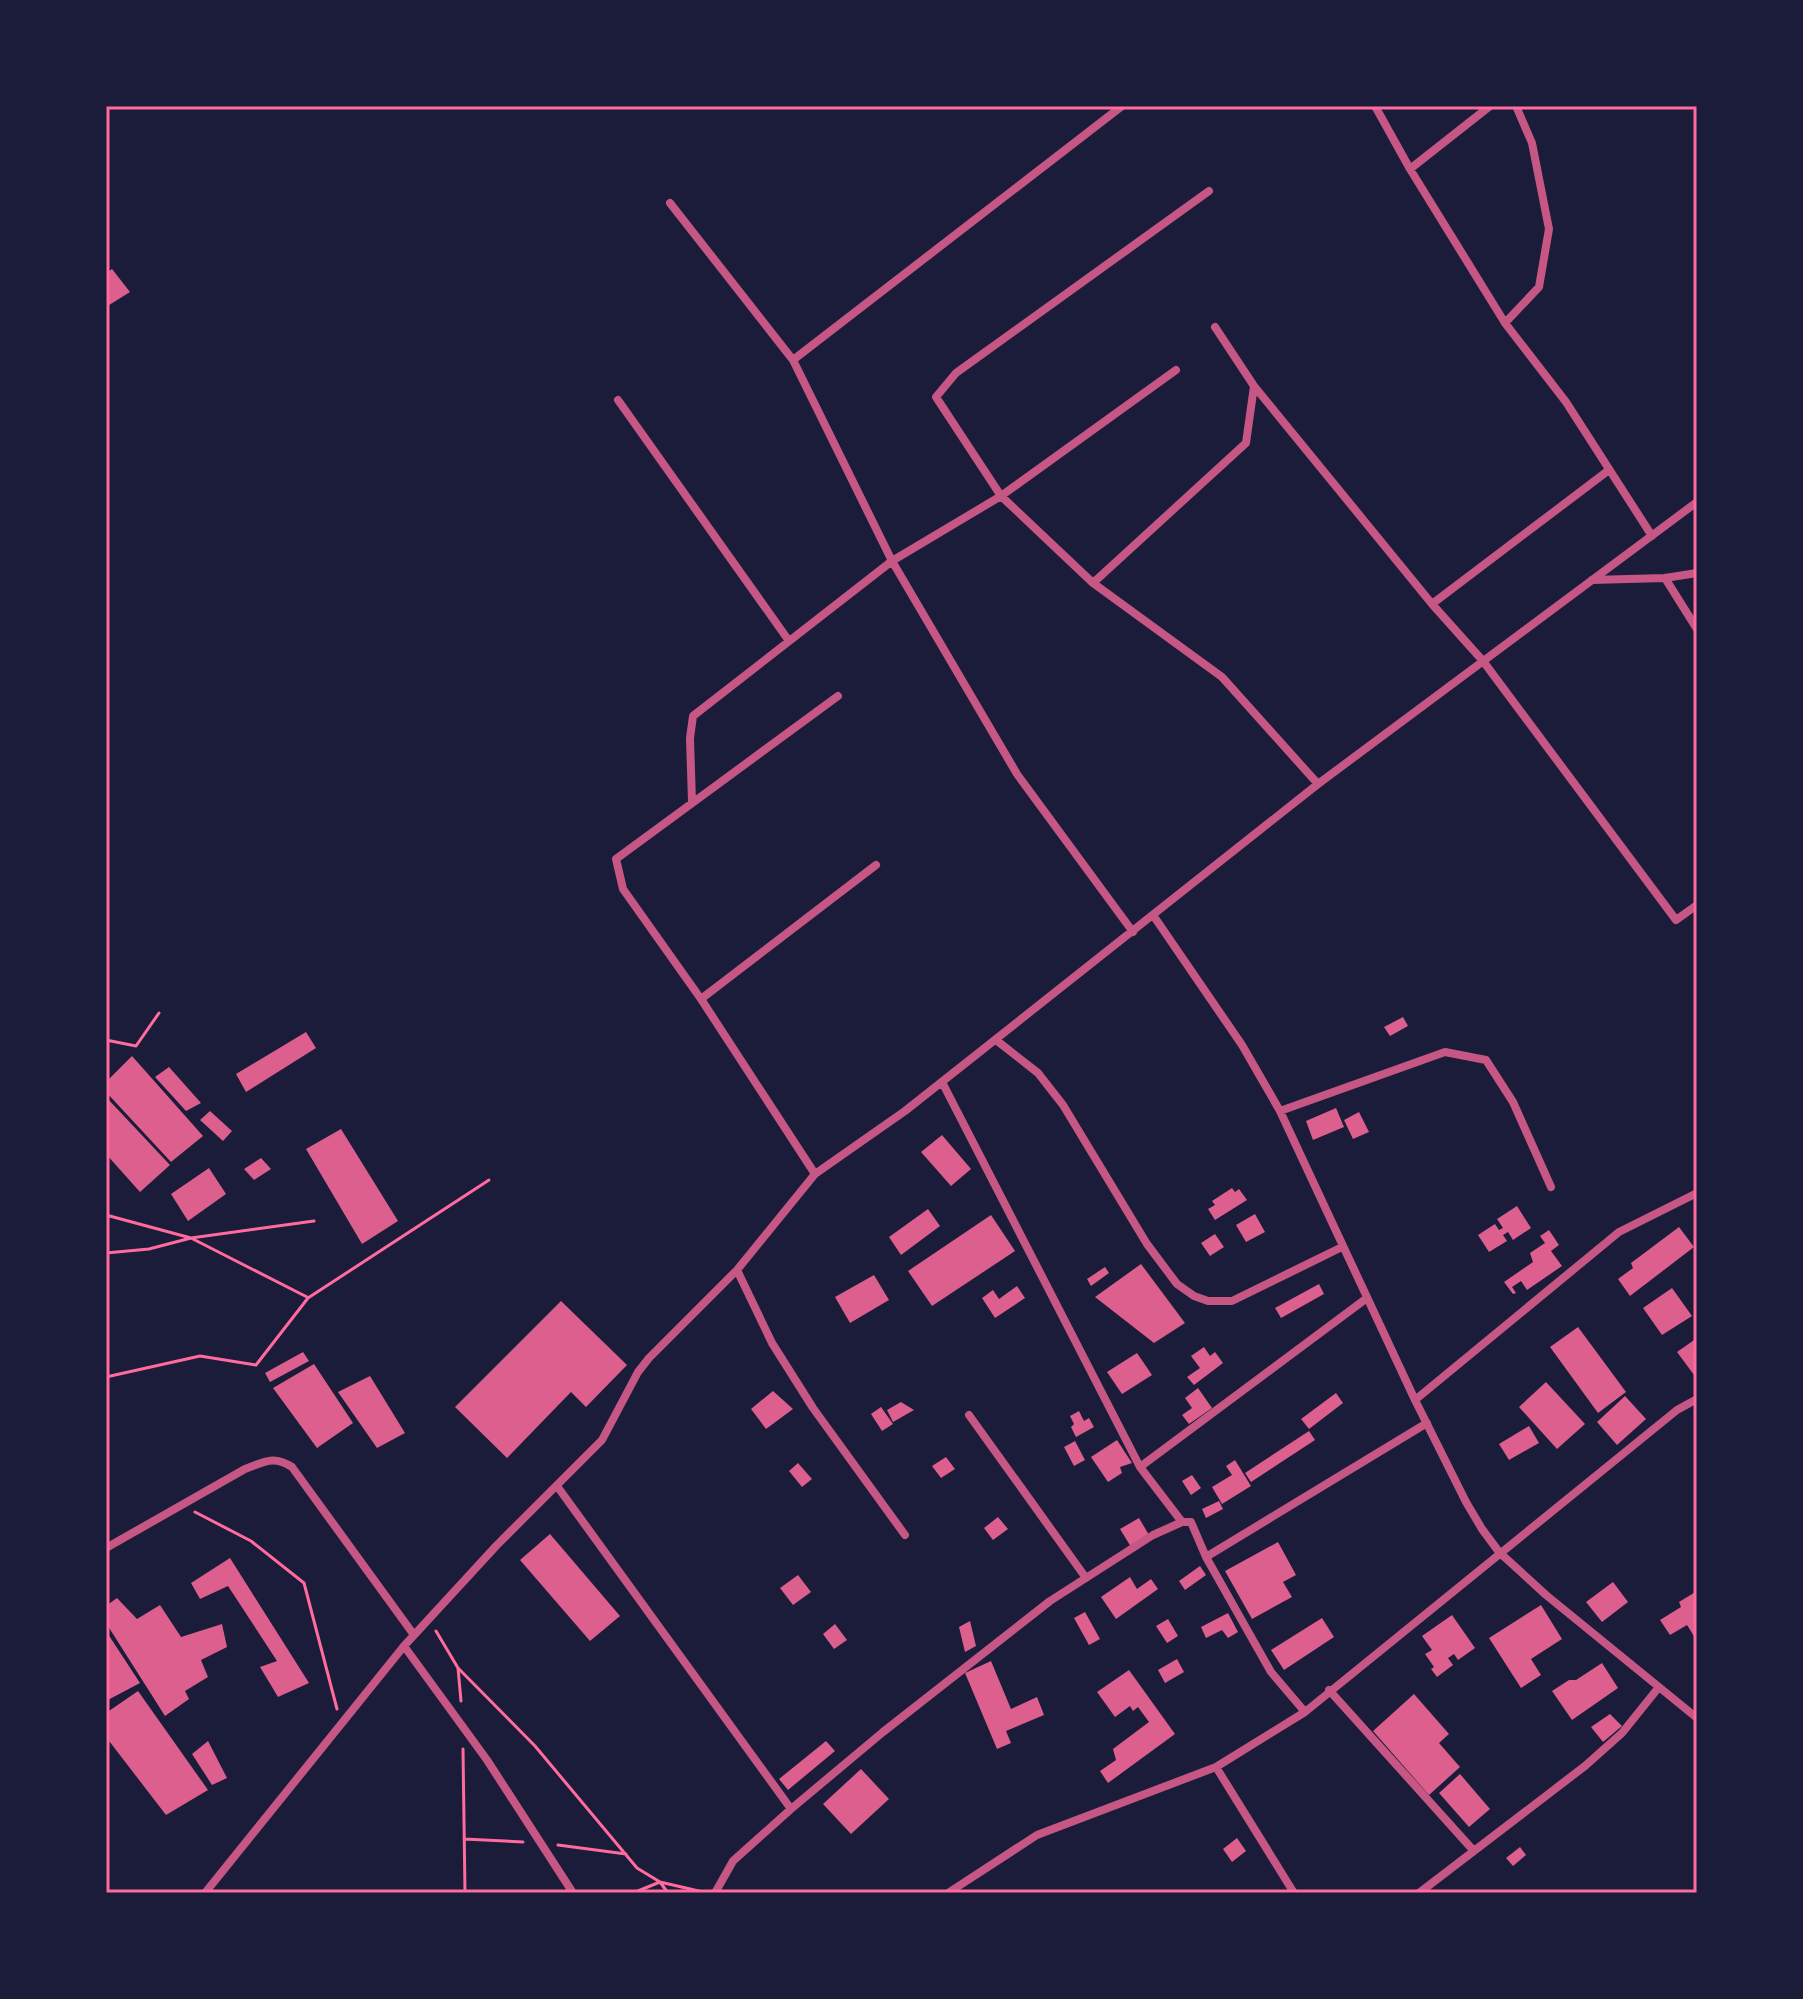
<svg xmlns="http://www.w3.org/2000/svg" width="1803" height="1999" font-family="Helvetica,sans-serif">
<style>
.building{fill:#dd5f8e}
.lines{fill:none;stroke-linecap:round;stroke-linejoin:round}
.path{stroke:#ff6b9d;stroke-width:3}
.minor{stroke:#c65784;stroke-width:8}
.neatline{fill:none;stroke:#ff6b9d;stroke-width:3}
</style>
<rect width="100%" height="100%" fill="#1b1b3a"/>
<path class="building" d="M112,269L130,292L106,307V273Z
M1403,1017L1408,1026L1390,1036L1384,1027Z
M306,1032L316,1048L246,1092L236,1074Z
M132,1056L203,1136L171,1162L106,1092V1082Z
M169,1067L201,1103L186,1111L155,1077Z
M106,1097L170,1165L140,1192L106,1154Z
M1336,1108L1344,1127L1313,1140L1306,1121Z
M210,1111L232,1131L223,1141L200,1120Z
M1359,1112L1369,1132L1353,1139L1344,1120Z
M341,1129L398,1221L362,1244L306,1149Z
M942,1135L971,1169L951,1186L921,1152Z
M261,1158L271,1169L254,1180L244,1169Z
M209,1168L226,1194L188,1221L171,1194Z
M1232,1188L1235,1192L1239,1189L1247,1200L1215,1220L1208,1209L1215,1205L1212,1201Z
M1517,1206L1531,1228L1513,1240L1508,1232L1503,1235L1507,1241L1489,1252L1478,1235L1495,1224L1499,1230L1503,1228L1497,1219Z
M928,1209L940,1226L901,1255L889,1237Z
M1255,1214L1265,1232L1246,1242L1236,1225Z
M991,1215L1015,1251L932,1306L908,1271Z
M1679,1227L1694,1247L1630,1296L1618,1279L1633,1268L1631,1263Z
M1549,1230L1559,1245L1551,1251L1562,1266L1527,1290L1521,1281L1512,1287L1516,1293L1513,1294L1504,1282L1533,1262L1530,1253L1545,1243L1540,1236Z
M1215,1234L1224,1247L1210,1256L1201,1243Z
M1141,1264L1185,1323L1154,1343L1095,1297Z
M1105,1267L1109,1273L1091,1286L1087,1279Z
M874,1275L889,1300L850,1323L835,1297Z
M1319,1284L1324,1294L1281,1318L1275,1308Z
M1017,1286L1025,1298L995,1318L982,1298L993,1290L999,1299Z
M1672,1288L1692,1316L1662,1335L1643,1308Z
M561,1301L627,1365L586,1407L571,1392L507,1458L455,1407Z
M1578,1327L1626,1392L1598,1413L1550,1347Z
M1697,1338V1379L1677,1352Z
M1204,1347L1210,1356L1215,1352L1223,1363L1194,1385L1187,1377L1200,1368L1191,1356Z
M303,1352L309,1361L270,1382L265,1373Z
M1137,1353L1152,1375L1122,1394L1107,1372Z
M314,1364L353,1423L317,1448L273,1388Z
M370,1376L405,1433L377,1448L338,1392Z
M1546,1382L1585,1424L1557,1449L1519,1407Z
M1198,1388L1212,1408L1189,1424L1182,1415L1192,1408L1185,1398Z
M773,1391L793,1409L766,1429L751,1409Z
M1336,1393L1343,1403L1309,1429L1301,1419Z
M1625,1396L1646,1419L1617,1445L1597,1422Z
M901,1402L914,1410L893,1422L887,1410Z
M881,1407L893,1424L882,1431L871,1414Z
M1079,1411L1084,1421L1089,1418L1094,1427L1076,1437L1071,1427L1074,1424L1070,1416Z
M1529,1426L1539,1443L1509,1460L1499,1444Z
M1309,1431L1315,1440L1251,1482L1245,1473Z
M1117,1440L1132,1463L1120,1467L1122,1473L1108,1482L1091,1457Z
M1075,1441L1085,1460L1074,1466L1064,1447Z
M946,1457L955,1469L941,1478L932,1466Z
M1235,1460L1251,1486L1222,1504L1212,1487L1232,1475L1226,1466Z
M798,1463L812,1479L802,1487L789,1471Z
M1192,1475L1201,1488L1191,1495L1182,1481Z
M1219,1501L1223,1509L1206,1518L1202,1509Z
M998,1517L1008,1529L993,1540L984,1528Z
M1139,1518L1149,1535L1131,1547L1120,1529Z
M550,1534L620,1616L590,1641L520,1560Z
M1278,1542L1296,1575L1283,1582L1292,1597L1252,1619L1225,1571Z
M230,1558L309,1683L278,1697L260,1667L277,1661L228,1586L200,1599L191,1583Z
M1200,1566L1206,1575L1185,1590L1179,1581Z
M798,1575L811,1592L793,1605L780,1588Z
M1130,1577L1137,1589L1151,1579L1158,1589L1116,1619L1101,1597Z
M1613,1582L1628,1602L1602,1622L1586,1602Z
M1697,1591V1641L1687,1625L1670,1635L1660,1620L1681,1607L1679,1602Z
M117,1598L137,1619L160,1605L181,1637L222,1624L227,1647L201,1660L208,1677L185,1691L189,1699L165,1716L106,1623V1606Z
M1541,1605L1562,1639L1531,1659L1541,1675L1521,1688L1489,1638Z
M1085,1612L1100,1639L1089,1645L1074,1618Z
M1228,1613L1238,1632L1228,1638L1222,1630L1206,1638L1201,1627Z
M1452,1615L1475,1648L1458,1660L1454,1654L1448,1658L1453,1665L1437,1677L1431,1669L1434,1667L1425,1654L1432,1650L1422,1636Z
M1322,1618L1334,1637L1284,1670L1271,1650Z
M1168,1619L1178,1636L1167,1643L1156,1626Z
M970,1621L976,1646L965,1652L959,1627Z
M835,1624L847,1640L834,1649L823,1634Z
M106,1631L140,1683L106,1701Z
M1177,1659L1184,1672L1165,1683L1158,1670Z
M991,1661L1011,1709L1037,1697L1044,1715L1006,1731L1011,1743L997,1749L965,1673Z
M1602,1663L1618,1688L1572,1720L1552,1691L1569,1680H1576Z
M1129,1670L1175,1734L1108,1783L1100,1771L1116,1760L1113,1749L1149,1722L1138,1707L1133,1711L1130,1706L1115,1717L1097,1692Z
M138,1691L208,1790L166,1815L106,1737V1713Z
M1414,1694L1449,1734L1439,1743L1460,1767L1429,1795L1373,1731Z
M1610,1714L1622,1726L1603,1742L1591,1727Z
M208,1741L227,1778L212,1785L192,1754Z
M826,1741L835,1751L788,1790L779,1779Z
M861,1769L889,1799L851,1834L823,1804Z
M1460,1774L1490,1809L1469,1827L1439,1793Z
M1237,1838L1246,1851L1232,1862L1223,1849Z
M1520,1847L1526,1855L1513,1866L1506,1858Z"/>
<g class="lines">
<path class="path" d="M106,1040L136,1046L159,1013
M106,1215L191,1238L314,1221
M106,1253L149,1249L191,1238L307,1297
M106,1377L200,1356L256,1365L308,1298L489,1180
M195,1512L251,1541L304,1583L337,1709
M436,1631L458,1668L461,1701
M458,1668L535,1746L637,1868L660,1882L668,1893
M463,1749L465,1893
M464,1839L523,1842
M558,1845L626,1854
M633,1893L660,1882L703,1892"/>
<path class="minor" d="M1375,106L1410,169L1505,323L1566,402L1652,536
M1410,169L1490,106
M1209,191L956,373L936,397L1001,496L1093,583L1222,677L1318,784
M670,203L793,360L892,561L1017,774L1133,932
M1505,323L1539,287L1549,229L1532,143L1516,106
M793,360L1122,106
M1254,386L1432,604L1483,661L1676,920L1697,905
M618,400L789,641
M1665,578L1697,629
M1592,580L1665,578L1697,573
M1093,583L1246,443L1254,386L1215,327
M1432,604L1609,470
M692,802L690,738L693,716L892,561L1001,496L1176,370
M1153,915L1242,1045L1280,1111L1415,1400L1466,1502L1482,1529L1499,1552L1546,1595L1697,1718
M701,999L876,865
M996,1040L1038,1073L1063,1105L1147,1244L1177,1284L1194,1296L1208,1301H1232L1342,1247
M942,1082L1140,1467L1182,1522
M1280,1111L1445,1052L1486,1060L1513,1102L1551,1187
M815,1174L701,999L623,889L616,859L838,696
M737,1270L772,1343L813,1408L905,1535
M1415,1400L1619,1232L1697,1193
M969,1415L1086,1578
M1140,1467L1367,1298
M557,1486L791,1809
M106,1548L245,1469C265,1462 273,1455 292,1467L414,1635
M1206,1557L1427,1423
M404,1646L487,1760L573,1893
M1329,1690L1473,1850
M1216,1767L1294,1893
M205,1893L404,1646L497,1545L602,1440L638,1372L649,1358L737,1270L815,1174L905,1111L1318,784L1697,502
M715,1893L733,1861L791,1809L883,1732L1050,1601L1153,1535L1182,1522H1191L1206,1557L1271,1672L1305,1712
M948,1893L1037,1835L1216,1767L1305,1712L1677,1410L1697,1399
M1419,1893L1585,1766L1622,1733L1659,1687"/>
</g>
<rect width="1803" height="1999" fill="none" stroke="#1b1b3a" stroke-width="216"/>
<rect x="108" y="108" width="1587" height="1783" class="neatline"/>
</svg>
